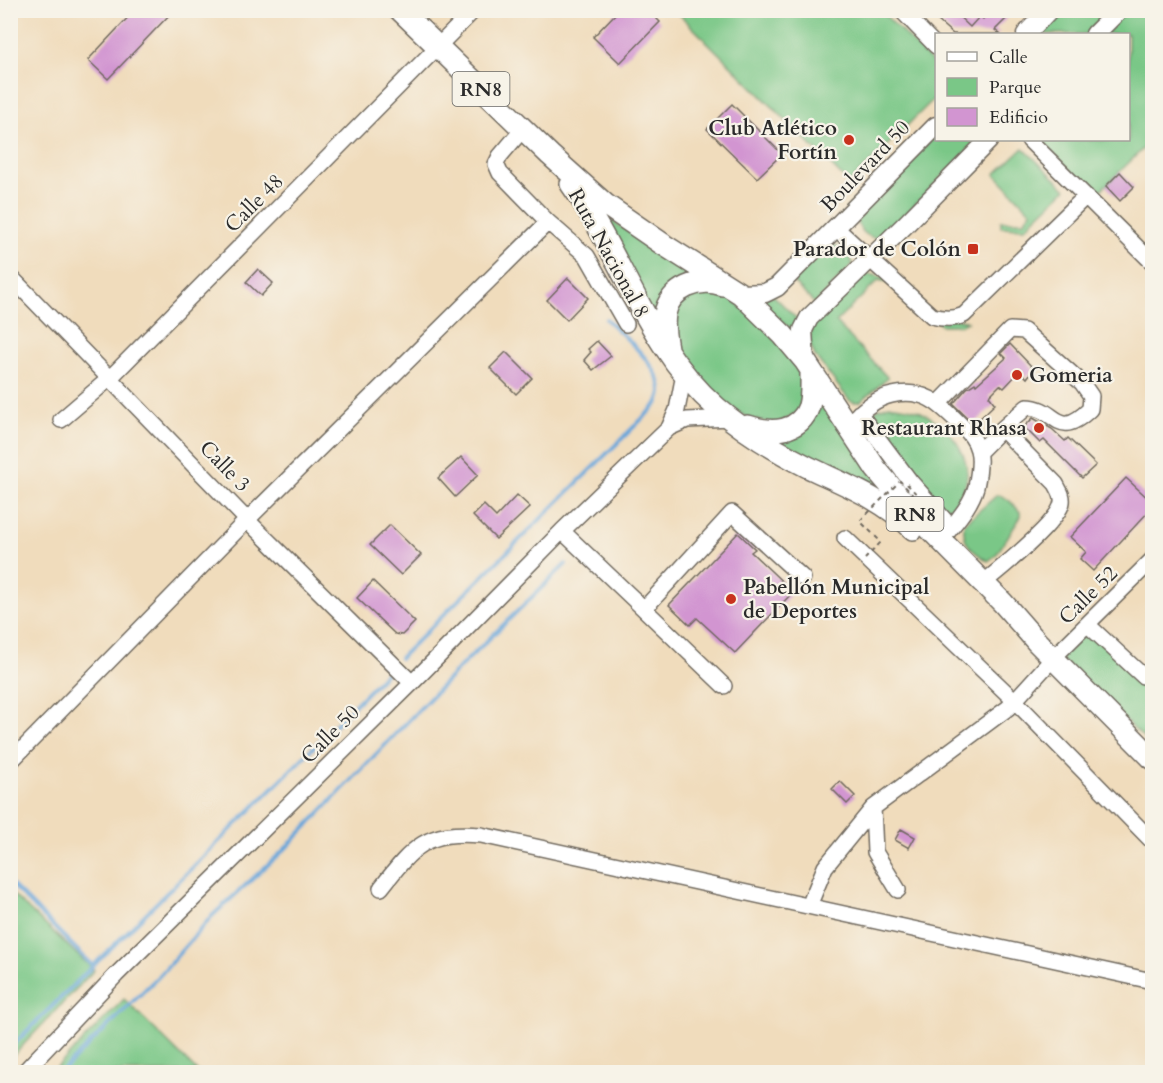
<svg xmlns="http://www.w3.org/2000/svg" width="1163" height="1083" font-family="Cardo,serif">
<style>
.green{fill:#7ac787;stroke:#527959;stroke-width:1.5}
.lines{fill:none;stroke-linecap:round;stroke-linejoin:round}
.stream{stroke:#67a6da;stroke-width:4}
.building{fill:#d295d1}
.minor-casing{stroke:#70695e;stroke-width:18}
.major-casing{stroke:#70695e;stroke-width:21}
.highway-casing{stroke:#70695e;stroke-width:24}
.minor{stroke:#fff;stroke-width:15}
.major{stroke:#fff;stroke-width:18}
.highway{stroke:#fff;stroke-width:21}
.path-bridge{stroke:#70695e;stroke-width:2;stroke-dasharray:4.5 4.5;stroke-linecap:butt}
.poi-dot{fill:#c8321e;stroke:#f7f3e8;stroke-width:2}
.labels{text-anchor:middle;stroke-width:4.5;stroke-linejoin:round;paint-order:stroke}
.shield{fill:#f7f3e8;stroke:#686764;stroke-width:1.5}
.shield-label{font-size:20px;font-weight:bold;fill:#2b2b2b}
.poi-label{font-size:21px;font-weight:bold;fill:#2b2b2b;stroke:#f7f3e8;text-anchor:end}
.street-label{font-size:21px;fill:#2b2b2b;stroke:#f7f3e8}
</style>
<rect width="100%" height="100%" fill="#f7f3e8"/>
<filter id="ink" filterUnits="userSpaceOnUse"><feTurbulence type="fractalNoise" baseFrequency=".0167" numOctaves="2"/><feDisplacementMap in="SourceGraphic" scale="12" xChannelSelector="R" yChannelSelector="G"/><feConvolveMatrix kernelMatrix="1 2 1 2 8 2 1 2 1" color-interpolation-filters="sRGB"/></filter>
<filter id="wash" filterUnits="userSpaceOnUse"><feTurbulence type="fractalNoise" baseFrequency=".008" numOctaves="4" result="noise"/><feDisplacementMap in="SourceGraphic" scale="24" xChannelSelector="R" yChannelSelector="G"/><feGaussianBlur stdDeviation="1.35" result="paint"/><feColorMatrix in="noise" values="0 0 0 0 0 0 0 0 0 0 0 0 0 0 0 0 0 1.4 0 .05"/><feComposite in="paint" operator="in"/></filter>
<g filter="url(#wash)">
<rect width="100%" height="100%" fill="#f0dcbc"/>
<path class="green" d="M676,11H881L936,66V97L849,183Z
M1059,11H1111L1087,34H1035Z
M1125,11H1152V140L1096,195L1039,140H1128V34H1101Z
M936,135V140H978L880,240C867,237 857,230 856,216Z
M1023,148L1066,189L1025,228L1001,227V221H1024L1031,212L995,174Z
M599,212L692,274C671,281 657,297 654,319Z
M830,244L845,249L853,264L815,304L791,280Z
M864,274C896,274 906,301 931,316C941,323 956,315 968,322L960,325H941L889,283L879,280L836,322L888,378L860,402H854L849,400L815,356L810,344L811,324Z
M697,290C704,291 713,290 720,293C743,300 798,360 803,383C805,391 801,403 799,411L778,424C769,422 758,421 750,418C718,406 695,370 673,346C674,316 668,307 697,290Z
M774,296L800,322L797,335L755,298Z
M821,394L888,498L774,440Z
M889,405C899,407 912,407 921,412C957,430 987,474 950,508L934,503L864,419L876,410Z
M997,495C1007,496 1014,505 1020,512V518L996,555L988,561C972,551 962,544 964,524Z
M1088,625L1152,678V746L1056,655Z
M11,893L94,970L11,1058H10Z
M124,999L198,1072H52Z"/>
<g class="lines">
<path class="stream" d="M400,658L657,404C659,399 661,395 661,390C659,365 624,336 606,319
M10,883L92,965
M10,1048L300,761L387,672
M61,1072L160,975L212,916L284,850L460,667L566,564"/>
</g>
<g id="blocks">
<path class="building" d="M135,10H174L108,79L88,60Z
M619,10H648L660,22L620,63L593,37Z
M946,10H952L970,27L980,16L983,19L991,10H1002L1009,16L995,30L1000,34H953L937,20Z
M732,104L782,154L757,178L707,129Z
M1120,172L1134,187L1120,201L1106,186Z
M258,269L273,283L261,296L246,282Z
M568,278L588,298L567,320L547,300Z
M597,341L611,356L593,370L584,360L591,352L588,349Z
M1010,344L1034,369L1027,378L1020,371L1004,388L1000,385L989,396L995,404L974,424L953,404L967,388L975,383L976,385L1006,358L1001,353Z
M506,352L532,378L516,394L490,368Z
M1033,418L1052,429L1065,441L1068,438L1096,465L1082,478L1044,440L1040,443L1024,427Z
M461,457L478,475L455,497L438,478Z
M1126,478L1152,502V508L1093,571L1080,559L1086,552L1070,537Z
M517,495L530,507L496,539L473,516L484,505L496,517Z
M390,525L421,555L401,575L370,545Z
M738,533L755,549L751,552L793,592L735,653L697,618L690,625L669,605Z
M373,581L415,622L402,635L395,634L357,598Z
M840,781L855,796L847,804L832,789Z
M901,829L915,837L909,848L895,840Z"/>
</g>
</g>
<g filter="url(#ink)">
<use href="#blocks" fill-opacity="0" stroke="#70695e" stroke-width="1.5"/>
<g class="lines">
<g class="minor-casing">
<path id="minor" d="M901,10L936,46
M523,129L500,156L496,164L500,173L548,222L587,256L626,324
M1029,140L1152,262
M836,228L932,316C943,319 953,320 964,315L1086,196
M10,276L247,520L412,683
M939,403L1010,330L1024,331L1082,383L1091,396L1090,409C1056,442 1057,407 1027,407L1002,429
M859,413L910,481L951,527
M61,420L110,378L474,10
M846,425C860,413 873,399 892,395C924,388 939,403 960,424C968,432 975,438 978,450C981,460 978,477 976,487C970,508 953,524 941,541
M669,428L677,410L684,374
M979,452L1002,429L1056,484C1059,490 1063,495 1062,502C1060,521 999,570 983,583
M562,531L644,609L732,513L803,578
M845,538L1014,700L1152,841
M644,609L724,686
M1088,625L1143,676L1152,678
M10,762L247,520L548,222
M381,888C413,847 426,830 481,835L1152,981
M898,890L875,852L873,808L1008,708L1056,655L1152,560
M809,906L825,867L873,808
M24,1072L116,975L412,683L562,531L669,428L687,420L730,418"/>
</g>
<g class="major-casing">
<path id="major" d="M1026,34L1049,10
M1095,34L1119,10
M741,294L765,293L777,287L936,126
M805,361L803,330L809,318L904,226L989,140"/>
</g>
<g class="highway-casing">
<path id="highway" d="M400,10L550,155L606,205L664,245L741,294L783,335L805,361L876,469L910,509L1003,603L1037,642L1152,758
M571,184C624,258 646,346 717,408C744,431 776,451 808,467C846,485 883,499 913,529
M667,348C665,337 663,325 665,314C669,288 700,277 722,285
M748,426C771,434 800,433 809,406C812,395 811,383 811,372"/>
</g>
<use href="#minor" class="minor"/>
<use href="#major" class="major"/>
<use href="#highway" class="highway"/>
<path class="path-bridge" d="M865,559L881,542L860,521L900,481L920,503L923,501L907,484"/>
</g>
</g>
<g class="poi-dot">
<circle cx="849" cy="140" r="6"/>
<rect x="967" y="243" width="12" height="12" rx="3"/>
<circle cx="1017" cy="375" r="6"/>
<circle cx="1039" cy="428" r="6"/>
<circle cx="731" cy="599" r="6"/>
</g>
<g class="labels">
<g class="shield">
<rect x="452.5" y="72" width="57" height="34" rx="4.5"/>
<rect x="886.5" y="497" width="57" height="34" rx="4.5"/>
</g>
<g class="shield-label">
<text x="481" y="96">RN8</text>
<text x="915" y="521">RN8</text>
</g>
<g class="poi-label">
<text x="837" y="135">Club Atlético<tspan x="837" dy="24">Fortín</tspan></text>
<text x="961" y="256">Parador de Colón</text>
<text x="1029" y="382" text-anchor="start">Gomeria</text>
<text x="1027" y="435">Restaurant Rhasa</text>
<text x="743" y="594" text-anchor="start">Pabellón Municipal<tspan x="743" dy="24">de Deportes</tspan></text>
</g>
<g class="street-label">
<text transform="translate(865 166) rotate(-46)" y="7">Boulevard 50</text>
<text transform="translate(254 203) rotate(-45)" y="7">Calle 48</text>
<text transform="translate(609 253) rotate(61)" y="7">Ruta Nacional 8</text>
<text transform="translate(225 466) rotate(46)" y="7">Calle 3</text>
<text transform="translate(1088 595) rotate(-45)" y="7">Calle 52</text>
<text transform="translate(330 734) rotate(-45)" y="7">Calle 50</text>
</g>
</g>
<rect width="1163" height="1083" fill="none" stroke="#f7f3e8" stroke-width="36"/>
<rect x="935" y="33" width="195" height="108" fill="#f7f3e8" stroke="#a5a39c" stroke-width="1.5"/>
<rect x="947" y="52" width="30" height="9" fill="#ffffff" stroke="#a5a39c" stroke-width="1.5"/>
<text x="989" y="63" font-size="18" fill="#2b2b2b">Calle</text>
<rect x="947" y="78" width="30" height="18" fill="#7ac787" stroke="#a5a39c" stroke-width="1.5"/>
<text x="989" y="93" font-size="18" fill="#2b2b2b">Parque</text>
<rect x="947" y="108" width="30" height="18" fill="#d295d1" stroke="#a5a39c" stroke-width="1.5"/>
<text x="989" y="123" font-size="18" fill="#2b2b2b">Edificio</text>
</svg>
